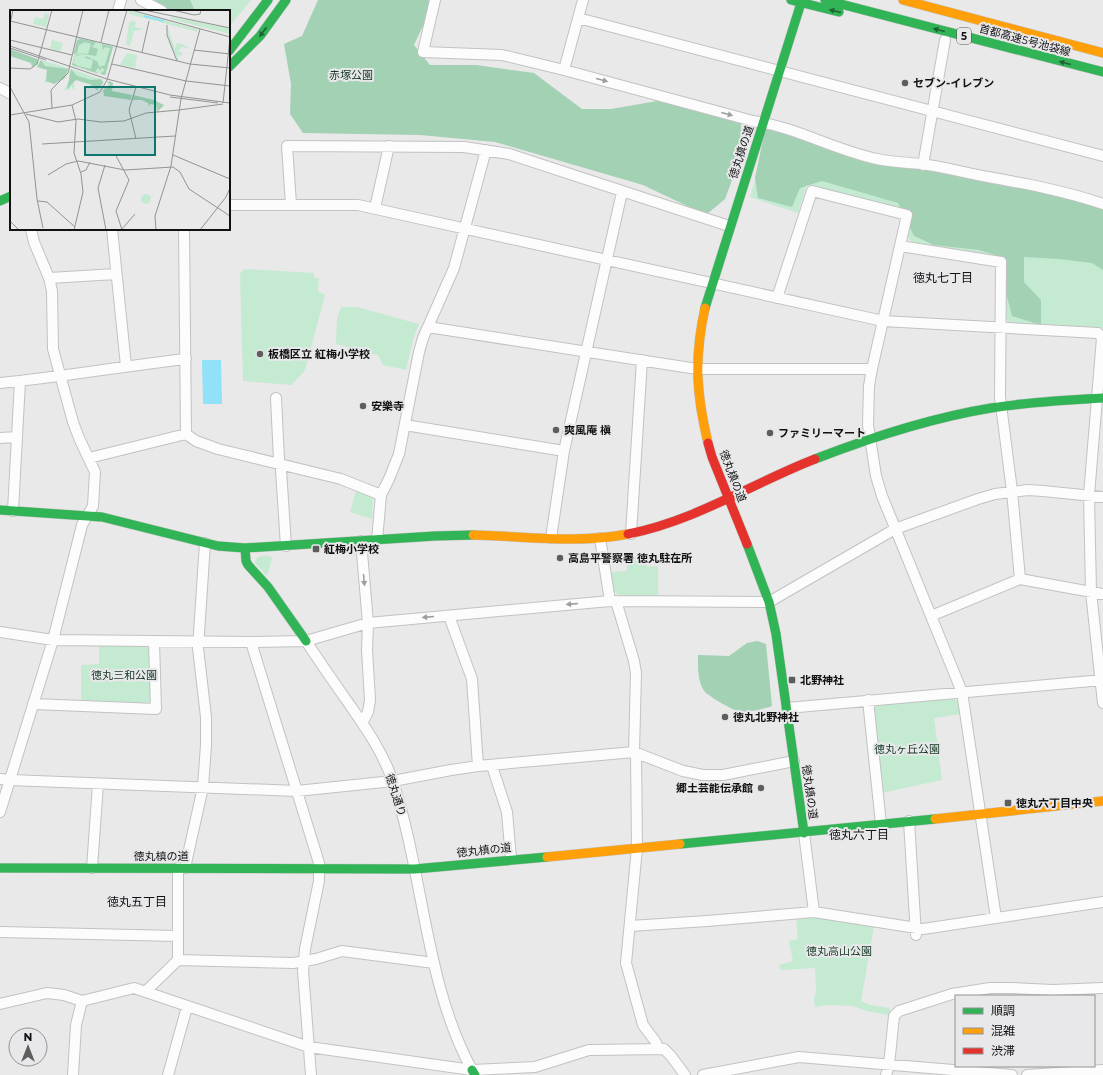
<svg xmlns="http://www.w3.org/2000/svg" width="1103" height="1075" font-family="Montserrat,'Noto Sans JP',sans-serif">
<style>
.green{fill:#c4ead1}
.forest{fill:#a2d1b4}
.water{fill:#91e1f8}
.lines{fill:none;stroke-linecap:round;stroke-linejoin:round}
.street-casing{stroke:#c2c2c2;stroke-width:12}
.fast-casing{stroke:#c2c2c2;stroke-width:10}
.slow-casing{stroke:#c2c2c2;stroke-width:10}
.jam-casing{stroke:#c2c2c2;stroke-width:10}
.street{stroke:#fcfcfc;stroke-width:10}
.fast{stroke:#30b455;stroke-width:9}
.slow{stroke:#ff9f0a;stroke-width:9}
.jam{stroke:#e5322d;stroke-width:9}
.oneway{fill:#206234}
.oneway2{fill:#9e9e9e}
.poi-dot{fill:#5d5d5d;stroke:#e8e8ea;stroke-width:1.5}
.labels{text-anchor:middle;stroke-width:4;stroke-linejoin:round;paint-order:stroke}
.shield{fill:#e8e8ea;stroke:#525253;stroke-width:1}
.shield-label{font-size:10px;font-weight:bold;fill:#111112}
.street-label{font-size:11px;fill:#111112;stroke:#e8e8ea}
.park-label{font-size:11px;fill:#133823;stroke:#e8e8ea}
.poi-label{font-size:11px;font-weight:bold;fill:#111112;stroke:#e8e8ea;text-anchor:start}
.neighbourhood-label{font-size:12px;fill:#111112;stroke:#e8e8ea}
.inset-river{fill:none;stroke:#91e1f8;stroke-width:2}
.inset-road{fill:none;stroke:#939393;stroke-width:1}
.view{fill:#0f766e;fill-opacity:0.15;stroke:#0f766e;stroke-width:2}
.inset-edge{fill:none;stroke:#111112;stroke-width:2}
</style>
<rect width="100%" height="100%" fill="#e9e9e9"/>
<path class="green" d="M149,0H251L229,27V11H170Z
M770,133L834,151L1103,210V328L1011,324L1006,318V257L912,242L908,237L913,211L807,184L798,213L750,197Z
M244,269L314,273V278H319L318,291L325,295L305,370L292,385L243,381L240,274Z
M341,307H357L419,324L414,336L406,370L383,365L378,355L336,344L337,318Z
M356,491L373,498L372,519L350,512Z
M269,556L271,557L272,559L267,576L255,563C256,555 262,556 269,556Z
M647,557V567L658,566V595H619L614,591L611,572L627,571V559Z
M99,645L145,646L150,650L152,699L146,704L81,701V665L99,664Z
M953,698L959,703L960,714L934,718L942,780L881,793L872,711L877,705Z
M817,916L874,926L861,1001L869,1005L890,1008L889,1015L867,1011L853,1006L828,1005L815,1007L814,999L816,992L815,968L781,970L779,965L793,961L789,941L798,939L796,918Z"/>
<path class="forest" d="M155,0H190L195,11H167Z
M318,0H435L414,45L430,65H476L534,73L582,109H611L663,100L741,123V156L725,199L706,215L643,185L495,142L420,135L303,133L290,114L291,84L284,44L302,36Z
M792,129L833,149L985,178L1093,205L1103,209V270L1092,263L1059,259L1024,257V282L1041,300V325L1012,316L1004,285L1005,258L979,250L934,245L914,236L898,203L822,181L800,188L792,207L758,198L755,178L765,130Z
M757,641L766,644L772,706C765,709 748,712 741,712C734,711 710,697 705,692C697,681 698,667 698,655L729,656L747,643Z"/>
<path class="water" d="M202,360H221L222,404H203Z"/>
<g class="lines">
<g class="street-casing">
<path id="street" d="M141,0L162,11
M435,0L423,52L502,55L564,70L753,121C796,127 834,150 877,159C892,162 907,163 922,164C944,167 966,173 988,177C1027,184 1065,191 1103,204
M118,11L121,0
M578,18L1103,156
M564,70L583,0
M0,88L11,94
M923,165L945,40
M291,204L287,146L464,147L509,154L729,226
M229,205H358L883,321L1098,333L1102,338L1089,495L1091,592L1103,703
M375,208L389,146
M112,229L126,366
M900,246L1001,262L1000,397L1012,491L1020,579
M49,278L116,274
M777,298L812,191L907,215L872,369L869,386L868,425L876,476L882,496L962,692L996,918
M428,327L697,369H872
M0,383C62,377 124,366 186,359
M276,398L279,460L281,470L286,546
M405,425L564,451
M186,434L196,441L218,449L341,479L381,495
M0,438L17,437
M89,458L186,434L184,229
M13,511L20,381
M631,534L642,360
M551,538L564,451L622,192
M600,538L610,601
M377,540L381,495L389,479L399,454L419,352L423,338L454,268L486,150
M361,541L368,623L367,650L370,700L368,712L362,723
M616,601L634,661L636,673L634,752
M449,616L472,679L478,766
M931,616L1020,579L1103,594
M0,632L53,640L251,642L306,641L368,623L610,601L769,602L895,529L978,499L995,494L1028,490L1043,491L1103,497
M306,641C319,661 333,681 347,701C365,727 383,752 393,782C424,876 425,984 472,1070
M251,642L319,863V881L305,949L303,971L311,1075
M868,700L881,824
M33,704L156,709L154,642
M787,708L1103,680
M636,753L637,848L626,963L643,1025L655,1041L659,1049
M492,766L507,812L511,859
M0,779L10,780L297,791L393,781L451,770L478,766L634,752L683,771L703,775H723L794,761
M0,812L53,640L82,525L93,506L95,472L79,438L73,422L53,349L52,291L49,278L34,242L31,229
M909,821L916,935
M804,833L814,912
M92,868L98,784
M185,868L203,787L206,745V717L198,648L205,543
M630,926L707,921L814,912L923,929L1103,902
M0,932L178,936
M178,960V868
M145,992L178,960L293,963L316,959L342,951L434,963
M0,1004L47,993L64,995L82,1001L134,988L309,1047L472,1070L535,1067L589,1050L664,1049L671,1056L685,1075
M73,1075L76,1025L82,1001
M168,1075L187,1007
M703,1075L799,1057L1012,1075
M886,1075L889,1065L894,1016L899,1011L952,994L990,988H1012L1053,990L1103,988
M1027,1075L1103,1070"/>
</g>
<g class="fast-casing">
<path id="fast" d="M791,0L839,12
M825,0L1103,72
M229,51L268,0
M229,67L260,36L286,0
M0,201L11,196
M705,308L801,3
M815,459C872,437 930,418 991,408C1028,402 1065,400 1103,398
M0,510L102,517L218,546L245,548L435,536L473,535
M747,544L769,602L776,634L804,833
M245,548L246,561L248,565L268,587L306,641
M680,844L935,819
M0,868L415,869L547,857
M472,1070L475,1075"/>
</g>
<g class="slow-casing">
<path id="slow" d="M903,0L1103,53
M705,308C694,358 696,393 708,443
M473,535C524,536 577,544 628,534
M935,819L1103,801
M547,857L680,844"/>
</g>
<g class="jam-casing">
<path id="jam" d="M708,443L712,457L747,544
M628,534C695,521 753,483 815,459"/>
</g>
<use href="#street" class="street"/>
<use href="#fast" class="fast"/>
<use href="#slow" class="slow"/>
<use href="#jam" class="jam"/>
</g>
<defs><path id="oneway-solid" d="M-6-.8H1V-3.2L6.5 0L1 3.2V.8H-6Z"/></defs>
<g class="oneway">
<use href="#oneway-solid" transform="translate(835 11) rotate(-166)"/>
<use href="#oneway-solid" transform="translate(939 30) rotate(-165)"/>
<use href="#oneway-solid" transform="translate(263 32) rotate(127)"/>
<use href="#oneway-solid" transform="translate(1065 63) rotate(-165)"/>
</g>
<g class="oneway2">
<use href="#oneway-solid" transform="translate(602 80) rotate(15)"/>
<use href="#oneway-solid" transform="translate(727 114) rotate(15)"/>
<use href="#oneway-solid" transform="translate(364 580) rotate(85)"/>
<use href="#oneway-solid" transform="translate(572 604) rotate(175)"/>
<use href="#oneway-solid" transform="translate(428 617) rotate(175)"/>
</g>
<g class="poi-dot">
<circle cx="905" cy="83" r="4"/>
<circle cx="260" cy="354" r="4"/>
<circle cx="363" cy="406" r="4"/>
<circle cx="556" cy="430" r="4"/>
<circle cx="770" cy="433" r="4"/>
<rect x="312" y="545" width="8" height="8" rx="2"/>
<circle cx="560" cy="558" r="4"/>
<rect x="788" y="676" width="8" height="8" rx="2"/>
<circle cx="725" cy="717" r="4"/>
<circle cx="761" cy="788" r="4"/>
<rect x="1004" y="799" width="8" height="8" rx="2"/>
</g>
<g class="labels">
<rect class="shield" x="957" y="28" width="14" height="16" rx="3"/>
<g class="shield-label">
<text x="964" y="40">5</text>
</g>
<g class="street-label">
<text transform="translate(1025 40) rotate(15)" y="4">首都高速5号池袋線</text>
<text transform="translate(741 152) rotate(-72)" y="4">徳丸槙の道</text>
<text transform="translate(733 476) rotate(69)" y="4">徳丸槙の道</text>
<text transform="translate(810 792) rotate(82)" y="4">徳丸槙の道</text>
<text transform="translate(396 795) rotate(72)" y="4">徳丸通り</text>
<text transform="translate(484 850) rotate(-6)" y="4">徳丸槙の道</text>
<text x="161" y="860">徳丸槙の道</text>
</g>
<g class="park-label">
<text x="351" y="79">赤塚公園</text>
<text x="124" y="679">徳丸三和公園</text>
<text x="907" y="753">徳丸ヶ丘公園</text>
<text x="839" y="955">徳丸高山公園</text>
</g>
<g class="poi-label">
<text x="913" y="87">セブン-イレブン</text>
<text x="268" y="358">板橋区立 紅梅小学校</text>
<text x="371" y="410">安樂寺</text>
<text x="564" y="434">爽風庵 槇</text>
<text x="778" y="437">ファミリーマート</text>
<text x="324" y="553">紅梅小学校</text>
<text x="568" y="562">高島平警察署 徳丸駐在所</text>
<text x="800" y="684">北野神社</text>
<text x="733" y="721">徳丸北野神社</text>
<text x="753" y="792" text-anchor="end">郷土芸能伝承館</text>
<text x="1016" y="807">徳丸六丁目中央</text>
</g>
<g class="neighbourhood-label">
<text x="943" y="282">徳丸七丁目</text>
<text x="859" y="839">徳丸六丁目</text>
<text x="137" y="906">徳丸五丁目</text>
</g>
</g>
<g transform="translate(10 10)">
<rect width="220" height="220" fill="#e9e9e9"/>
<path d="M120,1L187,19L188,22L119,4ZM35,3L39,4L36,17L23,14L25,7L33,9ZM161,7L220,18V24L161,9ZM121,11L126,12L125,17L134,19L124,21L120,36L116,34L119,13ZM157,16L165,39L167,33L172,34L181,39L172,37L168,41L180,45L172,43V46L168,45L169,50H167L158,27ZM68,28L103,36L96,65L62,55ZM42,30L53,33L51,41L40,39ZM117,43L127,45L126,52L122,51L126,53L125,58L110,55ZM31,50L58,58L52,70L44,74L42,71L35,73L37,60L27,56ZM61,59L93,70L94,72L87,81L83,76L65,70L63,74L65,75L64,79H62V75L59,80H54L61,67L58,65ZM131 189a5 5 0 1 1 10 0a5 5 0 1 1-10 0Z" fill="#c4ead1"/>
<path d="M67,28L86,32L82,37L88,39L86,46L65,43L63,45L67,30H70ZM75,32L81,34L78,44L67,43L69,35ZM92,34L103,37L95,65L90,64L95,60L91,57V61L88,58L85,61L89,64L62,55L65,44L73,46L65,45L63,53L68,56L81,59L83,50L75,48L76,46L88,52L89,57L95,55L100,38L95,37L93,40ZM0,39L27,49L28,53L22,57L21,53L0,46ZM31,50L35,56L58,59L55,68L44,74L36,71L37,60L27,57ZM61,59L67,66L81,70L91,69L93,73L90,78L87,76L88,81L80,74L66,70L57,79ZM99,71L103,73L102,81L122,85L121,90L94,86L93,80L100,74L97,73ZM123,85L144,90L154,95L147,102L146,95L140,94L139,97L138,93L132,90H123Z" fill="#a2d1b4" fill-rule="evenodd"/>
<path class="inset-river" d="M134,6L154,11"/>
<path class="inset-road" d="M121,0L220,27M134,0L220,18M163,0L184,5L190,4L191,0M0,11L180,54L220,58M0,14L3,0M157,15V25L167,51M0,30L62,45M91,32L99,0M0,36L97,69L160,85L220,93M0,38L36,50M184,40L220,44M132,42L139,11M102,54L176,71L220,76M0,58L20,59L27,54L42,0M0,77L19,112L27,189L33,218M126,77L119,100L126,129M160,87L208,93M213,93L220,28M62,95L66,111L64,143L71,164L73,182L64,220M42,98L41,80L58,63L73,0M169,100L213,94M16,104L48,112L68,109L91,112L114,111L136,103L169,100M0,105L62,95L90,82L97,70L117,0M32,134L165,126M105,144L119,170L106,201L112,220M163,145L220,169M95,155L88,178L96,220M71,162L76,160L80,152M38,165L56,154L68,151L115,160L163,157L170,162L179,179L220,206M28,191L37,192L65,217M0,211L9,220M112,219L125,204M146,220L145,206L161,156L171,89L190,19M190,220L216,187L220,178"/>
<path class="view" d="M75,77H145V145H75Z"/>
<rect width="220" height="220" class="inset-edge"/>
</g>
<rect x="955" y="995" width="140" height="72" fill="#e8e8ea" stroke="#929294"/>
<rect x="963" y="1008" width="20" height="6" fill="#30b455" stroke="#929294"/>
<text x="991" y="1015" font-size="12" fill="#111112">順調</text>
<rect x="963" y="1028" width="20" height="6" fill="#ff9f0a" stroke="#929294"/>
<text x="991" y="1035" font-size="12" fill="#111112">混雑</text>
<rect x="963" y="1048" width="20" height="6" fill="#e5322d" stroke="#929294"/>
<text x="991" y="1055" font-size="12" fill="#111112">渋滞</text>
<g transform="translate(28 1047)"><circle r="19" fill="#e8e8ea" stroke="#929294"/>
<path d="M0-3L7 15L0 10L-7 15Z" fill="#5d5d5d"/>
<text y="-6" font-size="11" font-weight="bold" text-anchor="middle" fill="#111112">N</text>
</g>
</svg>
